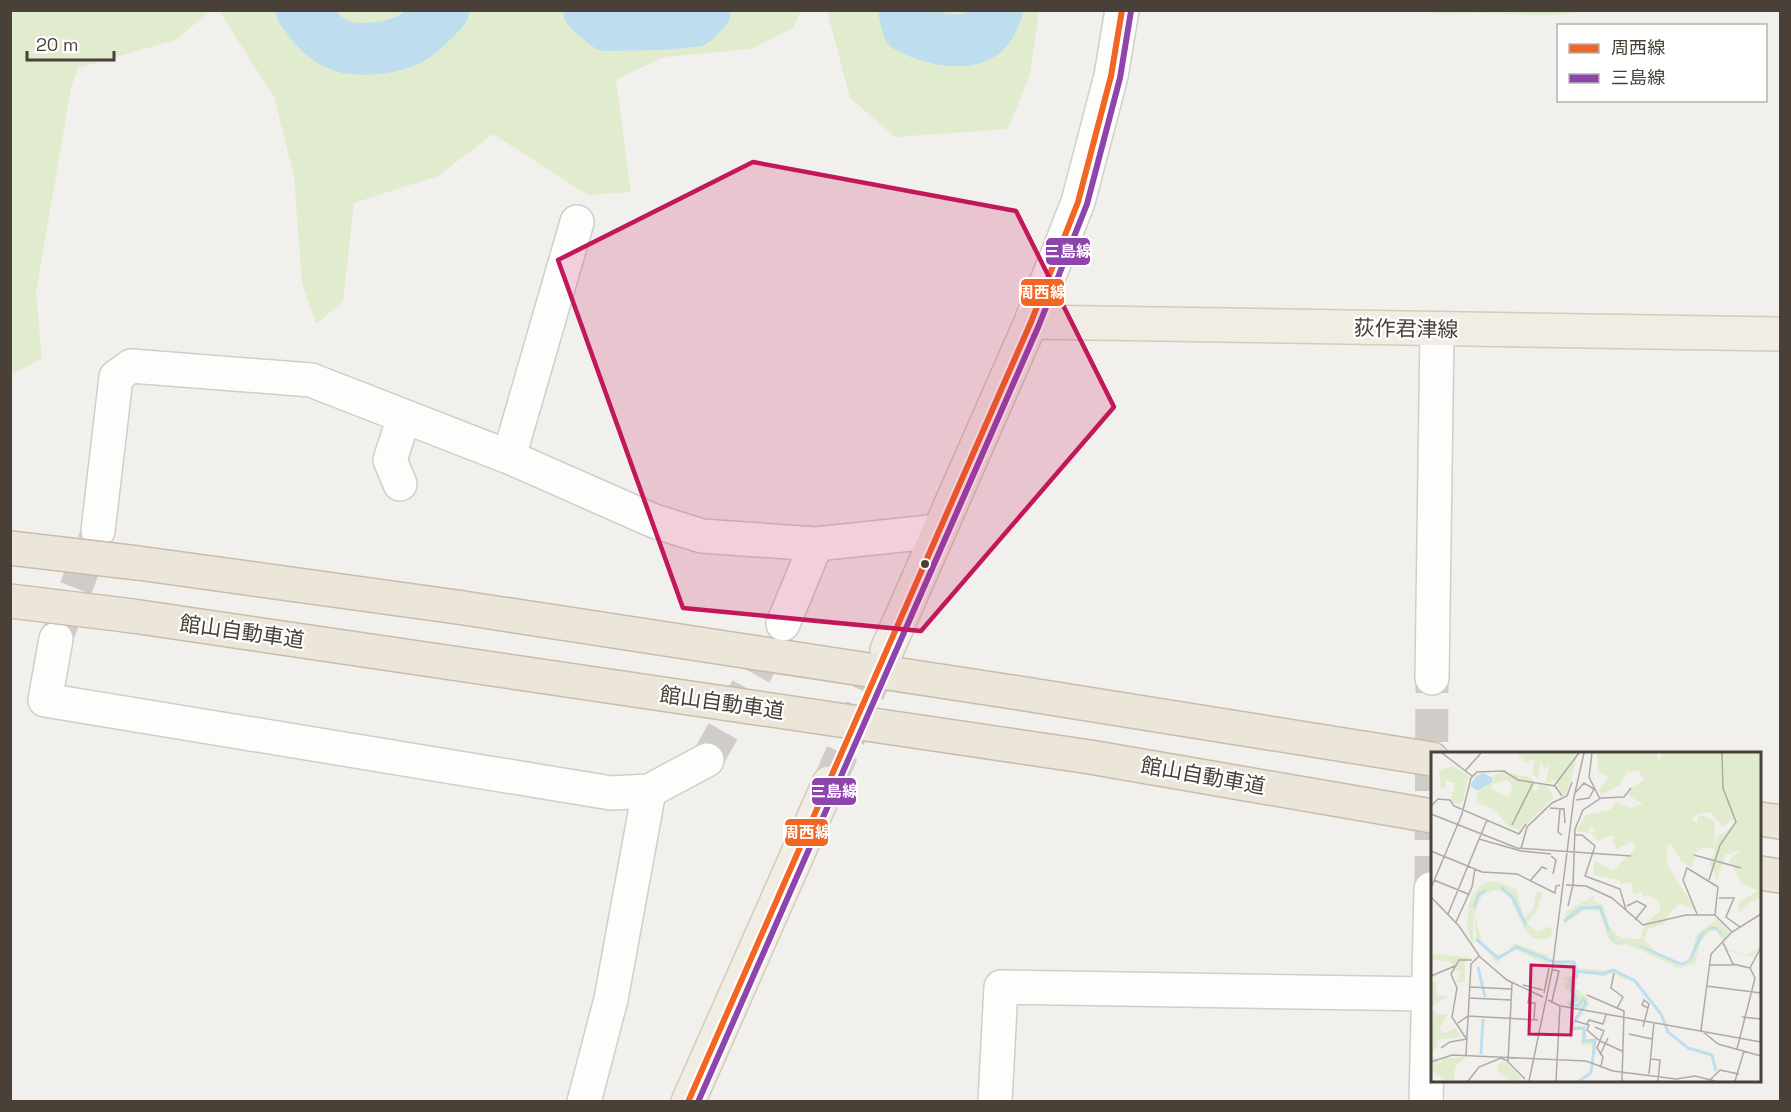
<svg xmlns="http://www.w3.org/2000/svg" width="1791" height="1112" font-family="'Space Grotesk','Noto Sans JP',sans-serif">
<style>
.green{fill:#e1ecce}
.lines{fill:none;stroke-linecap:round;stroke-linejoin:round}
.river{stroke:#bedeef;stroke-width:52}
.minor-tunnel{stroke:#d0cdc9;stroke-width:33;stroke-dasharray:33 16;stroke-linecap:butt}
.major-tunnel{stroke:#d0cdc9;stroke-width:33;stroke-dasharray:33 16;stroke-linecap:butt}
.minor-casing{stroke:#d0ceca;stroke-width:36}
.major-casing{stroke:#d4cbba;stroke-width:36}
.highway-casing{stroke:#c9bca8;stroke-width:36}
.minor{stroke:#fdfdfc;stroke-width:33}
.major{stroke:#f1ede5;stroke-width:33}
.highway{stroke:#ece5da;stroke-width:33}
.highway-bridge-casing{stroke:#c9bca8;stroke-width:36;stroke-linecap:butt}
.highway-bridge{stroke:#ece5da;stroke-width:33}
.bus-1-casing{stroke:#fff;stroke-width:10}
.bus-2-casing{stroke:#fff;stroke-width:10}
.bus-1{stroke:#f26522;stroke-width:6}
.bus-2{stroke:#8e44ad;stroke-width:6}
.marked{fill:#c2185b;fill-opacity:0.2;stroke:#c2185b;stroke-width:4.5;stroke-linejoin:round}
.bus-dot{fill:#494138;stroke:#fff;stroke-width:2}
.labels{text-anchor:middle;stroke-width:4.5;stroke-linejoin:round;paint-order:stroke}
.street-label{font-size:21px;fill:#494138;stroke:#fff}
.inset-river{fill:none;stroke:#bedeef;stroke-width:3}
.inset-road{fill:none;stroke:#aeaaa5;stroke-width:1.5}
.view{fill:#c2185b;fill-opacity:0.15;stroke:#c2185b;stroke-width:3}
.inset-edge{fill:none;stroke:#494138;stroke-width:3}
.line-badge{stroke:#fff;stroke-width:2}
.badge-label{font-size:16px;text-anchor:middle;font-weight:bold;fill:#fff}
</style>
<rect width="100%" height="100%" fill="#f2f0ed"/>
<path class="green" d="M10,11H211L175,40L78,68L71,88L36,293L42,358L11,375Z
M219,11H801L793,28L751,49L664,57L616,80L631,192L588,195L493,134L438,176L354,203L343,302L316,324L302,283L294,177L274,97Z
M827,11H1039L1030,75L1008,129L895,137L850,98Z
M1423,11L1582,10V11C1548,20 1509,12 1474,13C1454,13 1444,16 1423,11Z"/>
<g class="lines">
<path class="river" d="M302,10C311,23 321,36 335,43C355,54 397,48 415,36C425,29 434,19 443,10
M589,10L607,25L665,24L694,21L705,10
M904,10L908,27C928,38 971,50 988,28C992,23 994,16 997,10"/>
<path class="minor-tunnel" d="M58,634L98,531
M707,760L779,631
M1431,889L1432,678"/>
<path class="major-tunnel" d="M829,783L887,650"/>
<g class="minor-casing">
<path id="minor" d="M1031,322L1078,202L1111,76L1122,10
M509,457L577,222
M400,484L390,460L404,417
M98,531L116,377L131,366L311,380L509,457L654,521L702,536L816,544L939,531
M783,624L816,544
M56,639L45,700L611,793L649,791L707,760
M1432,678L1437,330
M584,1102L611,999L649,791
M995,1102L1001,987L1428,994
M1426,1102L1431,889"/>
</g>
<g class="major-casing">
<path id="major" d="M887,650L1031,322L1780,334
M688,1102L829,783"/>
</g>
<g class="highway-casing">
<path id="highway" d="M138,563L457,607L1019,693L1432,759
M133,616L1090,757L1432,816
M1760,819L1780,822
M1760,873L1780,876"/>
</g>
<use href="#minor" class="minor"/>
<use href="#major" class="major"/>
<use href="#highway" class="highway"/>
<g class="highway-bridge-casing">
<path id="highway-bridge" d="M10,548L138,563
M10,601L133,616"/>
</g>
<use href="#highway-bridge" class="highway-bridge"/>
<g class="bus-1-casing">
<path id="bus-1" d="M688,1102L1031,322L1078,202L1111,76L1122,10"/>
</g>
<g class="bus-2-casing">
<path id="bus-2" d="M698,1102L1039,325L1087,204L1120,78L1131,11"/>
</g>
<use href="#bus-1" class="bus-1"/>
<use href="#bus-2" class="bus-2"/>
</g>
<path class="marked" d="M753,162L1016,211L1114,407L921,631L683,608L558,260Z"/>
<circle class="bus-dot" cx="925" cy="564" r="5"/>
<g class="labels">
<g class="street-label">
<text transform="translate(1406 329) rotate(1)" y="7">荻作君津線</text>
<text transform="translate(242 632) rotate(8)" y="7">館山自動車道</text>
<text transform="translate(722 703) rotate(8)" y="7">館山自動車道</text>
<text transform="translate(1203 776) rotate(10)" y="7">館山自動車道</text>
</g>
</g>
<g transform="translate(1431 752)">
<rect width="330" height="330" fill="#f2f0ed"/>
<path d="M86,1H147L136,41L132,45L125,28L114,31L119,13L114,17L109,10L107,26L101,22L104,8L93,10ZM165,1H225L229,11L230,1H330V145L315,153L307,163L308,150L327,139L310,131L298,108L310,98L294,103L286,129L279,113L284,97L271,96L264,101L261,116L250,109L240,92L236,94V112L264,157L249,152L238,161L234,171L217,177L213,188L231,205L254,212L260,207L265,183L286,167L299,181L293,189L298,198L316,203L328,195L322,205L297,199L286,180L280,179L269,190L264,212L247,216L196,192L185,194L177,186L168,159L154,158L132,173L136,167L133,161L162,144L163,149L172,153L178,174L189,186L209,187L214,171L230,159L227,149L217,143L212,145L210,140L202,143L200,131L189,132L188,128L163,123V108L182,119L205,95L202,89L186,97L182,90L184,85L175,84L168,89L159,81L164,78L159,73L158,81L145,79L155,63L179,58L185,49L198,56L212,52L198,44L200,36L213,28L208,19L196,20L189,33L170,43L168,37L177,26L168,20ZM279,60L292,75L302,67L306,72L286,85L284,93L283,69L274,64L267,63L266,71L261,67L267,62ZM22,14L38,24L31,51L24,52L20,47L24,31L15,29L14,36H10L8,18ZM73,20L99,25L104,32L101,37L106,39L108,32L116,34L123,46L88,78L78,75L63,57L44,50L46,41L63,28L62,23ZM76,28L82,34L77,45L60,37L62,32ZM65,129L85,137L93,166L102,157L105,140L112,139L106,158L96,171L107,180L119,174L122,183L113,188L102,186L94,178L79,146L69,138L61,139L51,144L46,154L44,164L51,189L45,186L43,154L42,195L36,174L39,146L52,131ZM83,191L117,203V214L83,196L65,211L51,193L67,203L76,201ZM9,202L40,206L34,210V230H24L30,219H23L19,209L0,208V203ZM139,207L147,216L183,219L204,228L192,227L183,221L172,224L148,220L145,237L156,244L158,253L154,258L138,254L136,249L142,246L139,238H134V228L130,226L142,223L140,218L124,212ZM5,229L6,243L17,244L0,256L7,262H17L8,278L14,281L24,276L31,285L5,288L7,294L0,300V232ZM147,260L154,261L142,273L154,274L156,288L164,287L165,304L160,293H150L151,278L140,275ZM0,302L10,311L14,306L35,305L24,315L23,329H14L0,318ZM74,309L88,324L91,329H79L66,318L69,310Z" fill="#e1ecce" fill-rule="evenodd"/>
<path d="M53,21L62,26L61,30L47,39L39,34L45,24ZM286,175L295,188L285,177L275,178L260,208L254,212L250,213L223,202L205,192L185,191L181,188L176,176L184,190L209,193L251,211L258,207L269,181L279,175Z" fill="#bedeef"/>
<path class="inset-river" d="M70,135L82,146L95,173M43,155L48,142L55,138M133,169L150,156L169,155L178,179M45,187L67,206L86,195L122,210H143L146,224L140,227L141,240L146,247L140,252L147,254L152,247L155,251L141,273L143,277L153,276V289L164,288L160,321L148,329M47,215L54,245M143,219L172,222L182,218L204,229L230,262L237,280L257,296L281,303L285,319M50,302L52,267"/>
<path class="inset-road" d="M11,1L41,24M161,1L158,25L169,47M34,19L50,1M123,34L148,1M145,48L158,46L163,37L153,31L145,40M0,54L7,47L19,48L23,54L88,82L95,72M119,56L133,57L134,71M129,57L127,80L131,83M0,62L86,96L200,104M81,73L102,31M143,83H151L164,94L154,124L189,137L195,158M48,87L90,99L120,102M90,97L96,75L121,51L136,44L141,30M0,99L51,120L86,122L124,141L125,134L129,133M263,103L310,116M120,104L125,108L122,122M3,128L37,142M278,128L289,93L305,70L292,36L291,1M99,129L111,115L116,117M135,133L155,134L181,146L212,173L255,163H284L301,180M0,136L31,62L40,26L46,20L73,19L87,28L124,34L131,44M0,145L28,174L49,205L76,228L112,245M288,146H303L295,165L309,175M137,154L142,133L144,77L152,58L170,46L193,45L200,36M196,154L206,149L215,154L204,168M17,162L56,68M266,162L252,128L256,116L287,135L284,163M330,162L301,180L280,202L270,278L287,292L330,304M25,170L41,135L44,117M292,191L302,212L319,216L324,226L306,297M278,213H303M319,216L330,195M183,221L180,236L192,245L186,256M0,224L24,214M81,231L77,310L94,327M92,233L112,238M275,234L330,241M39,235L80,237M99,239L97,251H104L103,268M113,241L118,216M156,243L193,259L191,329M38,246L80,248M117,248L129,254L125,329M121,249L128,219L122,218M130,254L330,290M311,265L330,267M144,269L158,273L156,278L169,289L191,299M27,271L37,264L107,268M156,272L158,268L172,272L175,263M164,275L173,279L166,296L172,305L170,314M212,275L218,252L213,248L211,253L217,256M198,282L221,287M36,288L21,265L26,236L20,222L28,208H41M10,296L19,290L36,287M35,303L40,212L48,204M169,303L177,286M219,307L229,308L227,329M0,310L21,303L155,309L182,319L245,327L264,324L284,329M218,322L223,270M279,328L289,318L308,322M37,329L48,315L70,306L77,309M98,329L121,219L143,45L153,1M304,329L313,299"/>
<path class="view" d="M100,213L143,215L140,283L98,282Z"/>
<rect width="330" height="330" class="inset-edge"/>
</g>
<g class="line-badge">
<rect x="1045" y="237" width="46" height="29" rx="6" fill="#8e44ad"/>
<rect x="1020" y="278" width="45" height="29" rx="6" fill="#f26522"/>
<rect x="811" y="777" width="46" height="29" rx="6" fill="#8e44ad"/>
<rect x="784" y="818" width="45" height="29" rx="6" fill="#f26522"/>
</g>
<g class="badge-label">
<text x="1068" y="257">三島線</text>
<text x="1042" y="298">周西線</text>
<text x="834" y="797">三島線</text>
<text x="807" y="838">周西線</text>
</g>
<rect width="1791" height="1112" fill="none" stroke="#494138" stroke-width="24"/>
<rect x="1557" y="24" width="210" height="78" fill="#ffffff" stroke="#b6b3af" stroke-width="1.5"/>
<rect x="1569" y="44" width="30" height="9" fill="#f26522" stroke="#b6b3af" stroke-width="1.5"/>
<text x="1611" y="54" font-size="18" fill="#494138">周西線</text>
<rect x="1569" y="74" width="30" height="9" fill="#8e44ad" stroke="#b6b3af" stroke-width="1.5"/>
<text x="1611" y="84" font-size="18" fill="#494138">三島線</text>
<path d="M27 51v9h87v-9" fill="none" stroke="#494138" stroke-width="3"/>
<text x="36" y="51" font-size="18" fill="#494138" stroke="#ffffff" stroke-width="4.5" paint-order="stroke">20 m</text>
</svg>
